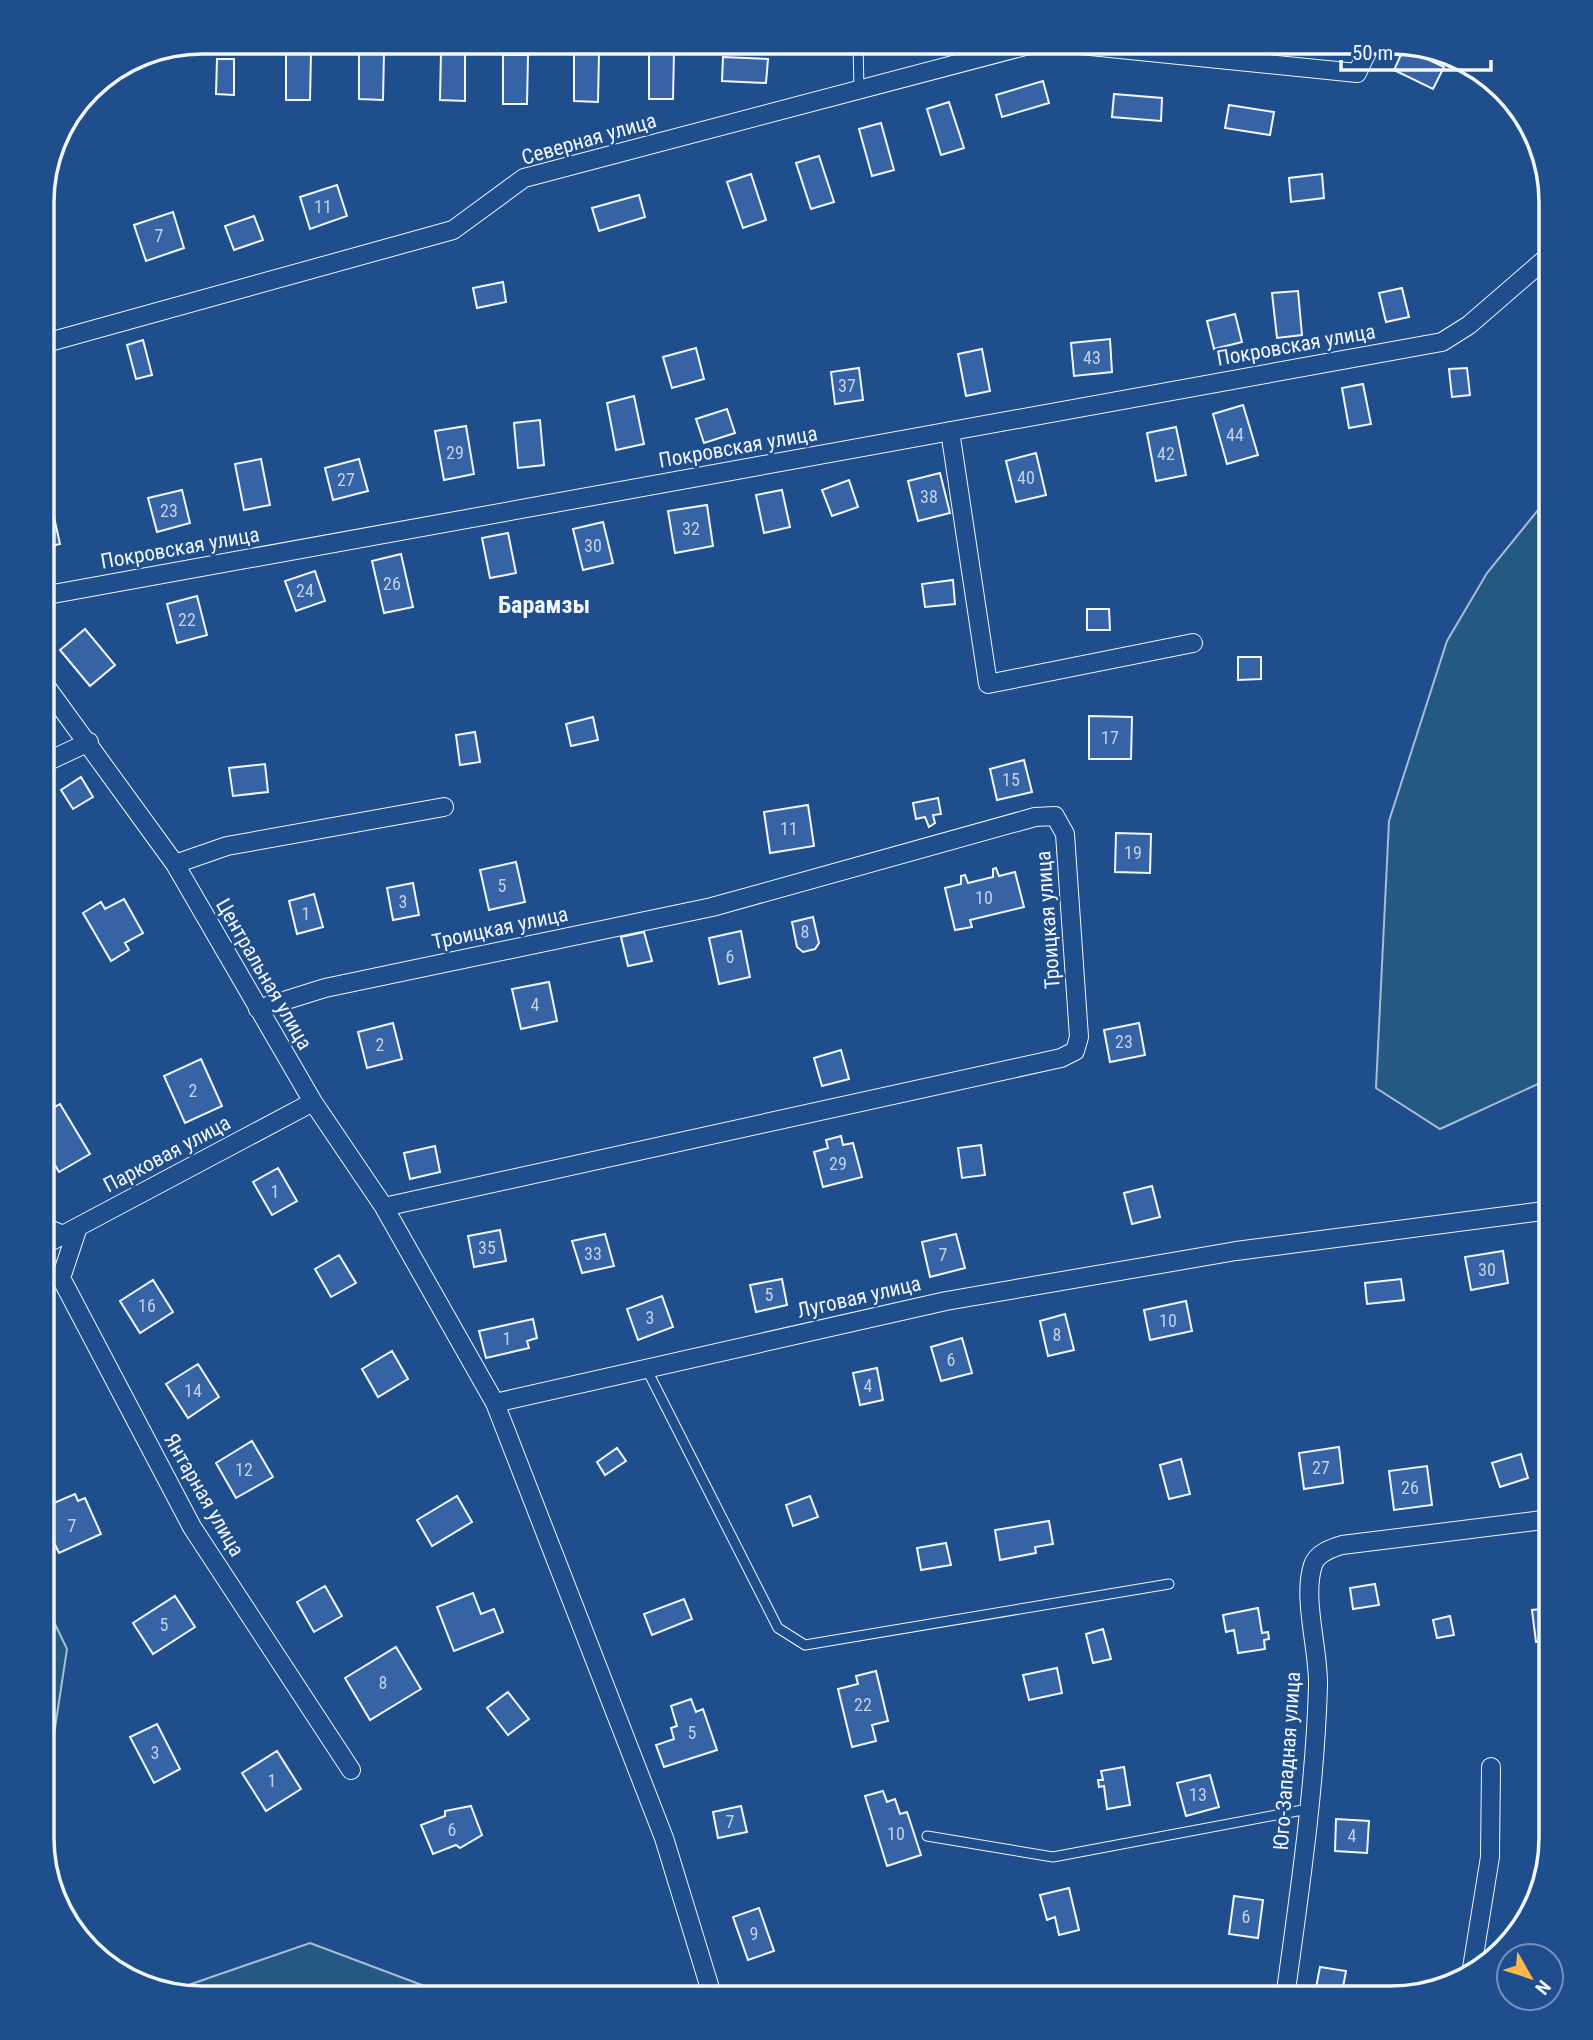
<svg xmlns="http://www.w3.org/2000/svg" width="1593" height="2040" font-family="'Roboto Condensed',sans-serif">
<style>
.green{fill:#245a82;stroke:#a8bbd7;stroke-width:2}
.building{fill:#3563a3;stroke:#f2f6ff;stroke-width:2}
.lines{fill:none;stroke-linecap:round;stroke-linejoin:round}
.lane-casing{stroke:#f2f6ff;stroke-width:11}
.street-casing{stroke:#f2f6ff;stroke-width:20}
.lane{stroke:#1f4e8c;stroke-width:9}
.street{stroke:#1f4e8c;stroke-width:18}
.labels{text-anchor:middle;stroke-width:5;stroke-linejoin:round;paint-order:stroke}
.number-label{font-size:18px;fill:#c3d1e8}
.street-label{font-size:21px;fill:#f2f6ff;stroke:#1f4e8c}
.quarter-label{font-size:24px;font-weight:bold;fill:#f2f6ff;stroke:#1f4e8c}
.rim{fill:none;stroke:#f2f6ff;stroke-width:3.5}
</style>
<rect width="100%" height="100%" fill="#1f4e8c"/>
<path class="green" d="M1551,494V1078L1440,1129L1376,1088L1389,821L1447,641L1487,573Z
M42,1597L67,1649L42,1814Z
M310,1943L443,1993L450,1998H202L174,1990Z"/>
<path class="building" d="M1404,48L1444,67L1433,89L1394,70Z
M649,50L674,51L673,99H649Z
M286,51L311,52L310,100H286Z
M359,51H384L383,100L359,99Z
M441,52H465V101L440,100Z
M574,53H599L598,102L574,101Z
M503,55H528L527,104H503Z
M723,57L768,59L766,83L722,81Z
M217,59H234V95L216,94Z
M1043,81L1049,103L1002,117L996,95Z
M1114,94L1162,98L1161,121L1112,117Z
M949,102L964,148L941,155L927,109Z
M1229,105L1274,112L1270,135L1225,128Z
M881,123L894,170L872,176L859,129Z
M819,156L834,202L811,209L796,163Z
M751,174L766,220L743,228L727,182Z
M1322,174L1324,198L1291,202L1289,178Z
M337,185L347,216L310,229L300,197Z
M639,195L645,217L599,231L592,208Z
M173,212L184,248L146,261L134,225Z
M254,216L263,240L234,250L225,226Z
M503,282L506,302L477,308L473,288Z
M1402,288L1409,317L1386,322L1379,293Z
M1298,291L1302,335L1277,338L1272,293Z
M1235,314L1242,342L1214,349L1207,321Z
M1110,339L1112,372L1074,376L1071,343Z
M143,340L152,375L136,379L127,345Z
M696,348L704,379L672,388L663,357Z
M982,349L990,391L966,396L958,354Z
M859,368L863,400L835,404L831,372Z
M1467,368L1470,395L1452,397L1449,369Z
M1363,384L1371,424L1349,428L1342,388Z
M634,396L644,444L616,450L607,403Z
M1243,405L1258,455L1227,464L1213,414Z
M727,409L735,433L704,443L696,419Z
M540,420L544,465L518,468L514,423Z
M466,426L474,474L444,480L435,431Z
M1176,427L1186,475L1156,481L1147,433Z
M1036,453L1046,495L1016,502L1006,461Z
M261,459L270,505L244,510L235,464Z
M359,459L368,491L333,500L325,468Z
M940,473L950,513L918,521L908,481Z
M849,480L858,507L832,516L822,490Z
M182,490L190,523L157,532L148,498Z
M782,490L790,527L764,533L756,495Z
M707,505L713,546L675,553L668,511Z
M52,508L60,544L42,548V511Z
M603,522L613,563L583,570L573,529Z
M508,533L516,573L490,578L482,538Z
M401,554L413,607L384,613L372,561Z
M315,571L325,601L296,611L285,581Z
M953,580L955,604L925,607L922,584Z
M197,596L207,635L177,643L167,604Z
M1087,609H1109L1110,630H1087Z
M85,629L115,665L90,686L60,650Z
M1238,657H1261V679L1238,680Z
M1089,716L1132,717L1131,759H1089Z
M593,717L598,740L571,746L566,724Z
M475,732L480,762L460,765L456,735Z
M1024,760L1032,792L997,800L990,769Z
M265,764L268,792L233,796L229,768Z
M81,777L93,797L73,809L61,790Z
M938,798L941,814L933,815L935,823L929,827L925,817L916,819L913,803Z
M808,805L814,846L770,853L764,812Z
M1116,833L1151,834L1150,873L1115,872Z
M516,862L525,902L489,910L480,870Z
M996,868L999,876L1015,872L1024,907L970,920L972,927L955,930L945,888L961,884V876L965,875L968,883L993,877V869Z
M413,883L419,915L393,920L387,888Z
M314,894L323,927L297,934L289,901Z
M124,899L143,933L125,943L129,950L111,961L83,913L101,902L105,909Z
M813,917L819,943L815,949L803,952L797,947L792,922Z
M741,931L750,977L719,984L709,938Z
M644,932L652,961L628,966L621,937Z
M549,982L557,1021L521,1029L512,989Z
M393,1023L402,1059L367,1068L358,1032Z
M1139,1023L1145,1055L1110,1062L1104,1030Z
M841,1050L849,1079L822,1086L814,1058Z
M201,1059L222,1106L185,1123L164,1076Z
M60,1104L90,1154L59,1172L42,1143V1114Z
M841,1136L843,1145L853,1143L862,1177L823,1187L814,1152L828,1148L826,1140Z
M981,1145L985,1175L962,1178L958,1148Z
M435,1146L440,1172L410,1179L404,1153Z
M278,1168L297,1201L272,1215L253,1182Z
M1152,1186L1160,1217L1132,1224L1124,1193Z
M500,1230L506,1261L474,1267L468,1236Z
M605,1234L614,1266L582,1273L572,1241Z
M956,1234L965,1268L930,1277L922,1242Z
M1503,1251L1508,1283L1471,1290L1465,1257Z
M339,1255L356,1283L331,1297L315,1269Z
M782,1279L787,1305L756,1312L750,1285Z
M1401,1279L1404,1300L1367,1304L1365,1283Z
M153,1280L173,1312L140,1333L120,1301Z
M662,1296L673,1327L638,1340L627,1309Z
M1186,1301L1192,1331L1150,1340L1144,1310Z
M1065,1314L1074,1350L1048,1356L1040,1321Z
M533,1319L537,1338L527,1341L529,1348L486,1358L479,1331Z
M962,1338L972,1373L941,1381L931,1347Z
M392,1351L408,1379L378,1397L362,1369Z
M198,1364L219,1397L188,1418L166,1384Z
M877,1368L883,1400L860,1405L853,1373Z
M252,1441L273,1477L236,1498L216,1463Z
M1339,1447L1343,1483L1304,1489L1299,1453Z
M617,1448L626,1461L605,1475L597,1462Z
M1521,1454L1528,1478L1500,1487L1492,1463Z
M1181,1459L1190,1494L1169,1499L1160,1465Z
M1427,1466L1432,1505L1394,1510L1389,1471Z
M75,1494L78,1501L85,1498L101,1534L59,1553L42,1518V1495L47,1506Z
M457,1496L472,1522L432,1546L417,1520Z
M810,1496L818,1517L793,1526L786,1505Z
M1049,1521L1053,1544L1035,1547L1036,1553L1000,1560L995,1530Z
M946,1543L951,1565L921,1570L917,1548Z
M1375,1584L1379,1605L1353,1609L1350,1588Z
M325,1586L342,1616L314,1632L297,1602Z
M473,1593L481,1614L494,1609L503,1632L454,1651L437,1607Z
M175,1596L195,1627L153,1654L133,1623Z
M684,1599L692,1619L652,1635L644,1614Z
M1258,1608L1262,1633L1268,1632L1269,1639L1264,1640L1265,1649L1238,1653L1234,1630L1226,1632L1223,1615Z
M1551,1608V1641L1536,1642L1532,1610Z
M1450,1616L1454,1635L1437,1638L1433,1620Z
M1103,1629L1111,1659L1093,1663L1086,1634Z
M396,1647L421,1689L370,1720L345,1678Z
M1057,1668L1062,1693L1029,1700L1023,1675Z
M876,1671L888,1721L872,1725L876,1741L852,1747L838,1689L858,1684L856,1676Z
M508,1692L529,1719L508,1735L487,1708Z
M691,1699L696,1712L703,1709L717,1750L664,1767L656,1745L674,1739L671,1728L677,1726L671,1706Z
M157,1724L180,1769L154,1783L130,1737Z
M277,1751L301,1789L266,1811L242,1773Z
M1124,1767L1130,1805L1107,1809L1104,1786L1099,1787L1098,1780H1103L1101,1771Z
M1210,1775L1219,1807L1186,1816L1177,1783Z
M883,1791L887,1802L895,1799L900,1814L907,1812L921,1855L887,1866L865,1796Z
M471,1806L482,1835L460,1848L456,1845L433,1854L421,1825L445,1816V1811Z
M741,1806L747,1832L718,1838L713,1812Z
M1336,1819L1369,1821L1367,1853L1335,1851Z
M1069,1888L1079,1930L1059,1935L1055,1917L1047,1920L1040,1895Z
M1234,1896L1263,1900L1258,1938L1229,1934Z
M759,1908L774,1951L748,1960L733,1917Z
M1320,1967L1346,1971L1341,1998H1314Z
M1191,1989L1227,1994V1998H1190Z"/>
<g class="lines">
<g class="lane-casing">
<path id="lane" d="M858,42L859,90
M646,1368L778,1628L805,1645L1169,1584
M927,1836L1053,1857L1308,1809"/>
</g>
<g class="street-casing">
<path id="street" d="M1051,42L1357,73L1372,42
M42,344L453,230L524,178L1040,42
M950,431L988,684L1193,643
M42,596L1442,342L1469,325L1551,254
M42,681L175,864L313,1102L384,1207L495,1403L664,1838L713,1998
M42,764L89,742
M175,864L227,846L444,807
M258,1009L325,988L712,907L1035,817L1055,816L1065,834L1079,1037L1075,1051L1061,1058L384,1207
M42,1226L63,1235
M78,1227L61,1278L192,1527L351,1770
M42,1246L313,1102
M495,1403L946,1301L1236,1251L1551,1210
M1471,1974L1490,1857L1491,1767
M1285,1998C1299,1895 1315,1790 1318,1686C1319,1650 1302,1598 1313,1565C1317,1553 1332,1548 1342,1545L1551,1519"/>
</g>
<use href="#lane" class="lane"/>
<use href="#street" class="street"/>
</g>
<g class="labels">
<g class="number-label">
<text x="323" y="213">11</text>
<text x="159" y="242">7</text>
<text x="1092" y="364">43</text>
<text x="847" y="392">37</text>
<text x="1235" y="441">44</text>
<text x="455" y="459">29</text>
<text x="1166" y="460">42</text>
<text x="1026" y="484">40</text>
<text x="346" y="486">27</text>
<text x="929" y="503">38</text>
<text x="169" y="517">23</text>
<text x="691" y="535">32</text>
<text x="593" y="552">30</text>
<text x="392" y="590">26</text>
<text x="305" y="597">24</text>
<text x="187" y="626">22</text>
<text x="1110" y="744">17</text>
<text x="1011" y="786">15</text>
<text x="789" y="835">11</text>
<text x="1133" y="859">19</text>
<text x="502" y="892">5</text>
<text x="984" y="904">10</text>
<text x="403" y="908">3</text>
<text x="306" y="920">1</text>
<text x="805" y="938">8</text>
<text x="730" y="963">6</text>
<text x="535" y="1011">4</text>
<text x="1124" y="1048">23</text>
<text x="380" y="1051">2</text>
<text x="193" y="1097">2</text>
<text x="838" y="1170">29</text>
<text x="275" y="1198">1</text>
<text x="487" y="1254">35</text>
<text x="593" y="1260">33</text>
<text x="943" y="1261">7</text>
<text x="1487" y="1276">30</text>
<text x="769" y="1301">5</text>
<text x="147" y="1312">16</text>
<text x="650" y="1324">3</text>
<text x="1168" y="1327">10</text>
<text x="1057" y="1341">8</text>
<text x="507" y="1345">1</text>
<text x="951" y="1366">6</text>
<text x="868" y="1392">4</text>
<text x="193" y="1397">14</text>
<text x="1321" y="1474">27</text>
<text x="244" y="1476">12</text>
<text x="1410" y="1494">26</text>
<text x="72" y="1532">7</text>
<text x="164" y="1631">5</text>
<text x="383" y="1689">8</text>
<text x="863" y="1711">22</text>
<text x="692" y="1739">5</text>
<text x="155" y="1759">3</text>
<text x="272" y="1787">1</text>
<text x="1198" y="1801">13</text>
<text x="730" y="1828">7</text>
<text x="452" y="1836">6</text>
<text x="896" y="1840">10</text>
<text x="1352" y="1842">4</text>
<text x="1246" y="1923">6</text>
<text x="754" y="1940">9</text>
</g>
<g class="street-label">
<text transform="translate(589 139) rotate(-16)" y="7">Северная улица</text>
<text transform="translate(1296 345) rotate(-10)" y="7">Покровская улица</text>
<text transform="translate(738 447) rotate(-10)" y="7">Покровская улица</text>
<text transform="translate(180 548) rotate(-10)" y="7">Покровская улица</text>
<text transform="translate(1048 920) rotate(-94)" y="7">Троицкая улица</text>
<text transform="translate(500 928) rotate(-12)" y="7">Троицкая улица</text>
<text transform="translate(264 974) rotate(60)" y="7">Центральная улица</text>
<text transform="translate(167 1154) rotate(-28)" y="7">Парковая улица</text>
<text transform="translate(859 1297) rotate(-13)" y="7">Луговая улица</text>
<text transform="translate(204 1495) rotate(60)" y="7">Янтарная улица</text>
<text transform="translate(1287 1761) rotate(-86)" y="7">Юго-Западная улица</text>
</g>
<g class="quarter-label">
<text x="544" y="613">Барамзы</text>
</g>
</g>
<path d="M0 0H1593V2040H0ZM202 54H1391A148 148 0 0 1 1539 202V1838A148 148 0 0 1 1391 1986H202A148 148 0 0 1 54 1838V202A148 148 0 0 1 202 54Z" fill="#1f4e8c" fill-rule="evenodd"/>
<path class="rim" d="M202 54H1391A148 148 0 0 1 1539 202V1838A148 148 0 0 1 1391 1986H202A148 148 0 0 1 54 1838V202A148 148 0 0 1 202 54Z"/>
<g transform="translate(1530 1977) rotate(129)"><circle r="33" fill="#1f4e8c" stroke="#7391ba" stroke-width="2"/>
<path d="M0-5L12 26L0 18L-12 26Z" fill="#ffb74d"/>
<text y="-10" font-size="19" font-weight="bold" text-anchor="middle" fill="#f2f6ff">N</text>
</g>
<path d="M1341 60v10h150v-10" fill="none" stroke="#f2f6ff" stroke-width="3.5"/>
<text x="1352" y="60" font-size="21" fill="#f2f6ff" stroke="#1f4e8c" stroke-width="5" paint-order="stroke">50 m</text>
</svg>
